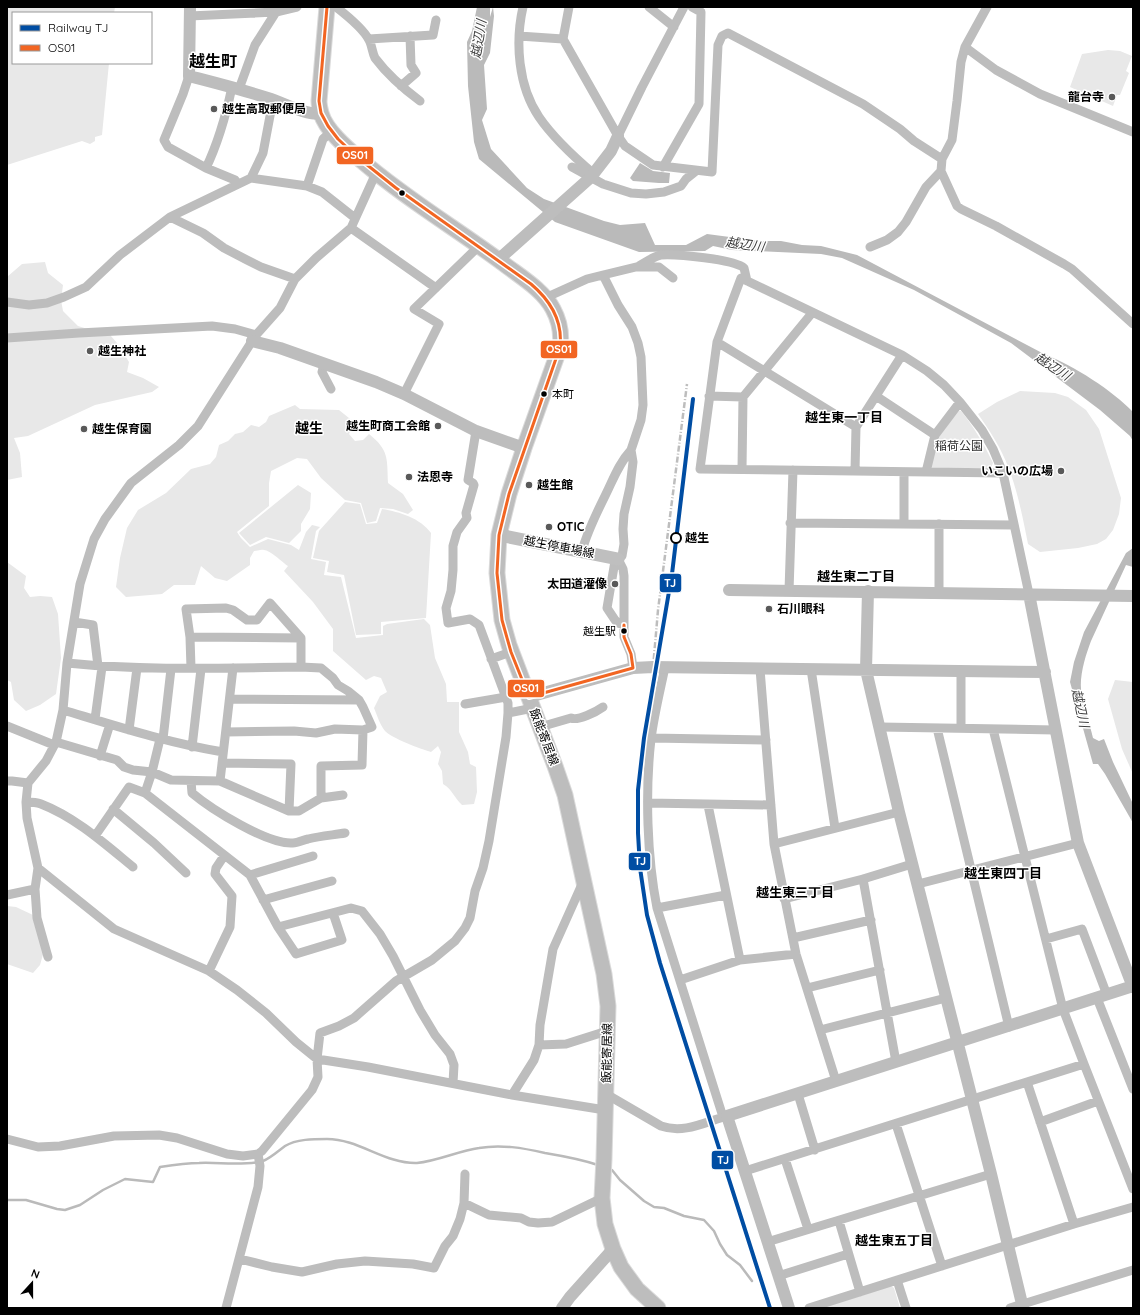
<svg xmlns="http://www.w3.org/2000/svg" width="1140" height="1315" font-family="Quicksand,'Noto Sans JP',sans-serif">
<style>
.green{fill:#e8e8e8}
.water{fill:#bababa}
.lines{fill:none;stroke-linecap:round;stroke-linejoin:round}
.stream{stroke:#bababa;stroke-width:2.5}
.primary-casing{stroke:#dbdbdb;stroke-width:17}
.minor{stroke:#bdbdbd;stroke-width:9}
.tertiary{stroke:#bdbdbd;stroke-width:12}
.secondary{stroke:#bfbfbf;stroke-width:13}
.primary{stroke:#bdbdbd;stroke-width:15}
.rail{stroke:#bdbdbd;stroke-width:2.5;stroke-dasharray:6 2 1 2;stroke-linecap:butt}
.bus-1-casing{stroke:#fff;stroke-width:6}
.bus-1{stroke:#f26522;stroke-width:3}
.rail-1-casing{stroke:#fff;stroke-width:7}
.rail-1{stroke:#004da3;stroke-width:4}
.poi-dot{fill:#595959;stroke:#fff;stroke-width:1.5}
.bus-dot{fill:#000;stroke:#fff;stroke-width:1.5}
.stop-dot{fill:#fff;stroke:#000;stroke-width:2}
.labels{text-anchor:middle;stroke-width:3;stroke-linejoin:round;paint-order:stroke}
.bus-label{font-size:11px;fill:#000;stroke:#fff;text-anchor:start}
.poi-label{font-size:12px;font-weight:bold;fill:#000;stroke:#fff;text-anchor:start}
.park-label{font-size:12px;fill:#2d2d2d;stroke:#fff}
.stop-label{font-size:12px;font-weight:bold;fill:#000;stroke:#fff;text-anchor:start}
.street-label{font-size:12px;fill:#000;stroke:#fff}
.water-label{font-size:13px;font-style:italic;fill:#3e3e3e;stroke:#fff}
.neighbourhood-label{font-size:13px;font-weight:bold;fill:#000;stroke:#fff}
.quarter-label{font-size:14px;font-weight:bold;fill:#000;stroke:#fff}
.district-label{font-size:16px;font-weight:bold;fill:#000;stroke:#fff}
.line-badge{stroke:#fff;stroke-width:1.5}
.badge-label{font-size:11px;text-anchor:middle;font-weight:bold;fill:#fff}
</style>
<rect width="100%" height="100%" fill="#fff"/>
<path class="green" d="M7,7H115L114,13H13V63H109L102,135L95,137V141L90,144L82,141L7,165Z
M1108,50L1120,51L1132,56L1126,71L1129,73L1120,95H1117L1113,106L1070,87L1082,54Z
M45,262L48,273L63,285L61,300L63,311L78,326L91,330L105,329L117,343L129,362L127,372L143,378L159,387L152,392L95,405L28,436L14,438L20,453L22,477L7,480V277L22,264Z
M1020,391L1055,393L1068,397L1086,410L1099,429L1121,498L1119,514L1113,530L1106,539L1097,544L1078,548L1040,552L1028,544C1021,509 1014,471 995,440C990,431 984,423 978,414L997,402Z
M295,405L300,409L339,410L354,422L349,434L355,441L363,440L369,434C389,450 387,458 388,483L403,494L413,510L408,514L393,509L380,508L376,521L367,523L361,503L345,500L321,478L307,459L297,458L271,471L269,483V506L237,532L241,538L250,547L268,539L291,545L299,550L306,532L312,525L320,527L316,531L311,559L326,562L324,575L341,577L356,638L383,635V626L387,624L424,619L430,625L435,658L446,684L447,702H459V732L468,752L470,764L476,767L477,792L474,804L462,805C454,798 453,790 443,784L442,771L438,764L441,752L438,746L431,752C421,749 391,738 385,731C380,725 377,715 374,708L380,696L387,692L381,678L374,676L366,680L333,651V629L313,602L284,571L288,566C282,562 270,550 264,550C261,549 257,551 254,551L250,558V565L227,581L215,578L201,566L195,585H174L162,594L126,597L116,587L120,558L127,528L138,510L166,493L191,469L210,464L216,457L219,445L228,441L235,434L243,432L251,425L259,427L266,422L269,416Z
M959,411H961C974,427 984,444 993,463L991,468H932L930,466L937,440L941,433Z
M298,485L311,493L310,509L301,524V531L289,543L266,537L250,545L239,533Z
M345,502L360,504L366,524L377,523L382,509C400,512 420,518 431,533L426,618L381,622V634L356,635L344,575L327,572L329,561L313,558L319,531Z
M7,562L26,576L24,588L30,597L40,596L52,597L58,614L61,658L56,694L40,705L26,711L14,700L11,682L7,680Z
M1115,680L1133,682V774L1122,749L1108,699Z
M7,906L16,907L33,915L44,951L40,965L33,973L7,964Z
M891,1286L894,1288L900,1308H822Z"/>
<path class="water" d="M477,7H490V17L493,7L494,16L490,53L484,65L487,109L482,120L491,149L527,188L544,199L604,221L620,225L645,223L655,245H686L707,234L760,241H781L802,245L821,246L857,255L1046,355C1073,365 1113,391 1133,412V441L1130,436L1100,410L1011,343L914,290L842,258L821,254L732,250L713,246L705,251L639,252L555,222L479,159L474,142L468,86L467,42L472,31Z
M640,163L653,171L670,173L669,183H659L633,181L630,178Z
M1133,548V567L1126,565L1091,641C1085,657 1078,679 1082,696C1084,710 1090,724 1093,738L1099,741L1104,739L1113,762L1133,804V823L1105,774L1098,764H1093L1070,682L1074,662L1084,632L1126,553Z"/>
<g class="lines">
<path class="stream" d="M608,1168L612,1170L620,1180L644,1201L654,1207L664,1208L684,1216L704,1220L714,1231L720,1244L727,1255L740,1265L752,1281
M7,1200H26L57,1209L65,1210L80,1205L103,1190L125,1179L153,1182L160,1167C173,1165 186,1163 199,1163C217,1162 246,1166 263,1161C271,1158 278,1151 285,1146C296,1139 314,1139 327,1139C359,1139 385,1164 417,1163C438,1161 458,1151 479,1148C501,1144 523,1148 545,1153C563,1156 580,1159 598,1165"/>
<g class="primary-casing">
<path id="primary" d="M327,7L319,101C319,105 320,109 321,113C326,131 348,149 362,161C406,199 457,229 504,264C521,277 543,290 553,309C560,322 562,333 560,347L524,448L509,494L499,535L497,573L502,620L509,645L555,766L565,795L604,974L608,1006L604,1159L602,1198L605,1224L613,1249L621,1267L637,1289L658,1308"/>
</g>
<path class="minor" d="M336,7C345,14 364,30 369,40C372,45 372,52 375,58C387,74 404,89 420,101
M523,7C515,42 518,86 539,117C554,139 574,157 594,174
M569,7L563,39L618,136L625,146L653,165L712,172L718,45L722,36L728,33L863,104L900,129L914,141L942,159
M649,7L674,27
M987,7L965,47L961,62L957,101L952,140L942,159L941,171L957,206L961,209L996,226L1064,264L1072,269L1133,324
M189,16L276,12L297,7
M519,36L563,39
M369,39L433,35L436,20
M965,47L996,70L1040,94L1133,132
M189,76L183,94L164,140L168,147L206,168L235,180L238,184
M401,86L416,73L411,65L410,36
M239,89L255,45L276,12
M618,136L642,87L684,7
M572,167L603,184L631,193L646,194L664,192L681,186L686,179L696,171
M663,167L699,104L701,12L692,7
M206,168C218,143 226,115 232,87
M251,178L263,153L273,100
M307,186L322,192L355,218
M170,217L203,233L224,248L247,260L261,267L295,279
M351,228L436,288
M870,247L887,240L898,232L906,222L926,187L941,171
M639,266C646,262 654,256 661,255C676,254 734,259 744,268L747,281
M545,298L587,279L603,275
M7,302L29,305L47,303L64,297L86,287L120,255L170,217L251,178L307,186L323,139L331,132
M7,338L79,333L212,326L235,329L256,335
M717,342L856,427
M324,364L322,372L331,389
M404,394L439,324L414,309L479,246
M709,396L743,397
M876,396L935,435L960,402
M742,469L743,397L812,313
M855,471L856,427L902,355
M926,472L935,435
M1003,473L700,469L717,342L741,278L902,355L927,371L944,385L960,402L982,430L993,449L1003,473L1029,594
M790,523L1014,525
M904,524V472
M582,551C587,532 596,514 605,496C613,480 619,463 631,450
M612,557L615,561L607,608L615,620L618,623L624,625
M789,591L793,470
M939,593V524
M74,622L93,625L98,666
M190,637L301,638
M491,659L511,652
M67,663C145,671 223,668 301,667L321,668L333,678L338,685L348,691L359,700L363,707L372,727L363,730
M665,667C660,691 654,715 651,739C645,792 647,857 657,908L723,1117
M191,668L190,637L186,609L226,608L233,610L247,620H257L270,603L301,638V667
M633,668L631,654L624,637V576L623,569L618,559L622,556L624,544L623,529L624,514L630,487L633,462L631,450L641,420L643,405L641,357L638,343L632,327L618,305L603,275L636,267H659L673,278
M760,669L774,844L796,954L836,1081
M811,669L835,828
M230,699L359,700
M465,704L506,697
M63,710C116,726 168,743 223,752
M508,713L533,708
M95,719L102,667
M7,726L54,745
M540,727L571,718C578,721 596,712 603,707
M880,727L1055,730
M961,727V672
M937,728L1009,1027
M993,729L1063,1009L1084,1064L1133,1189
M129,730L137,668
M226,732L294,731L316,733L335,729L363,730L362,765L321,766V798
M652,738L766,740
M163,739L171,669
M56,742L117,760L124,767L133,770L152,772L171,780L220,781L289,811H299L321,798L343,795
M192,747L201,669
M100,756L110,724
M222,763L291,764L289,811
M7,781H12L28,783
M191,781L192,793C211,809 268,845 293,843C298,843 303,840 308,839C320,836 333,835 345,833
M220,781L233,668
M145,793L152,772L160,739
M26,802C31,802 36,802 41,804C75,817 105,844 133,867
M648,803L771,805
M708,805L740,960
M113,809L154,843L186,873
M95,836L129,787L145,793L250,875L278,927L296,954L342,940L333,913
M774,844L899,812
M38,868L114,929L209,971L237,990L266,1013L296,1042L317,1059L368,1067L512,1095L605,1110
M250,875L313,856
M863,879L896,1062
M918,884L1078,843
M7,895L35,889
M784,899L863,879L912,864
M263,900L332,881
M657,908L726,895
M278,927L351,908L362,911L380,934L393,956L420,1010L435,1035L450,1054L454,1065L453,1083
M793,938L871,920
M1046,939L1082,929L1107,995
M48,957L37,918L35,889L38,868L27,818L26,802L28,783L46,761L56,742L63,710L67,663L80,584L94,539L105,519L131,483L179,445L198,426L256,335L280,308L295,279L316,258L351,228L376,173
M209,971L230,927L232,896L215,874L216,868L224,856
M680,980L740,960L796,954
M807,988L880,970
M1097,998L1133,1089
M820,1030L946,998
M539,1045L566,1044L607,1031
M1027,1082L1074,1224
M606,1094L661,1126C684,1134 705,1122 727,1116
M798,1094L815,1150
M512,1095L534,1060L539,1045L540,1025L553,949L583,882
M1040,1122L1098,1101
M896,1124L942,1266
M7,1139L38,1147L60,1146L114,1136L159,1135L177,1138L227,1154L243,1156L258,1154L262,1151L312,1090L318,1077L317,1059L320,1033L339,1026L354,1018L396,981L432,960L455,941L465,928L470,918L475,891L483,868L489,841L506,737L508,713V703L479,625L470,619L448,623L446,608L451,591L453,570V546L457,532L467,518L466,513L474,485L473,483L468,480L476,431
M785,1159L808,1229
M745,1171L1084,1064
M464,1203L489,1215L521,1218L529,1222L538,1223L552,1222L602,1198
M839,1221L860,1292
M767,1242L991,1174
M240,1259L272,1267L302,1272L337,1264L365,1261L413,1264L434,1268L445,1246L453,1236L460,1219L464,1203L465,1174
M778,1276L848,1254
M897,1280L906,1308
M226,1308L258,1187L260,1166L258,1154
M809,1308L1074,1224L1133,1207
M1010,1308L1133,1270"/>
<path class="tertiary" d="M190,7L189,76C216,83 244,90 271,99C288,105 303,114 321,114
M498,260L591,177L611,151L618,136
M252,341L280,348L376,382L404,394L476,431L524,448
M729,590L1133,596
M868,591L866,670L899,812L991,1174L1023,1308
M1029,594L1078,843L1133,987
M529,697L633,668L653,667L1045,672
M562,1308L570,1297L613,1249
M789,1308L727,1116L1133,986"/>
<path class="secondary" d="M499,535L618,559"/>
<use href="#primary" class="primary"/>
<path class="rail" d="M650,703L658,610L687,384"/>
<g class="bus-1-casing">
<path id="bus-1" d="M327,7L319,101L321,113L328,126L338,139L356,156L396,188L531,284C551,301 563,321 560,347L509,494L499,535L497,573L502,620L511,652L529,697L633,668L631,654L624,637V625"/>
</g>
<use href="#bus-1" class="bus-1"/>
<g class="rail-1-casing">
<path id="rail-1" d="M693,399L672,574L644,738L638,790V833L640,868L647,915L660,963L770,1308"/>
</g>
<use href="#rail-1" class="rail-1"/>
</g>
<g class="poi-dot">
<circle cx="1112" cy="97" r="4"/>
<circle cx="214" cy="109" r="4"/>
<circle cx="90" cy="351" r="4"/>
<circle cx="438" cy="426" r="4"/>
<circle cx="84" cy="429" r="4"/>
<circle cx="1061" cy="471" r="4"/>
<circle cx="409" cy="477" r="4"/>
<circle cx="529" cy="485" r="4"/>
<circle cx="549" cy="527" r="4"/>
<circle cx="615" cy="584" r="4"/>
<circle cx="769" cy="609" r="4"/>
</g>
<g class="bus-dot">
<circle cx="402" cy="193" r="3.5"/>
<circle cx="544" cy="394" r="3.5"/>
<circle cx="624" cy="631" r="3.5"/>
</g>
<circle class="stop-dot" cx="676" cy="538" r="5"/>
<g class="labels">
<g class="bus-label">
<text x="552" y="398">本町</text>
<text x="616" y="635" text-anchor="end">越生駅</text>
</g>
<g class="poi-label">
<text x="1104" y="101" text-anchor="end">龍台寺</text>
<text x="222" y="113">越生高取郵便局</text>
<text x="98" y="355">越生神社</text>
<text x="430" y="430" text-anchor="end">越生町商工会館</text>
<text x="92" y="433">越生保育園</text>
<text x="1053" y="475" text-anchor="end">いこいの広場</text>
<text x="417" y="481">法恩寺</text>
<text x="537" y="489">越生館</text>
<text x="557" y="531">OTIC</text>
<text x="607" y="588" text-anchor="end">太田道灌像</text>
<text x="777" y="613">石川眼科</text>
</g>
<g class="park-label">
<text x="959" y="450">稲荷公園</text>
</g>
<g class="stop-label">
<text x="685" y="542">越生</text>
</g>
<g class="street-label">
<text transform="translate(559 547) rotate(11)" y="4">越生停車場線</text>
<text transform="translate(544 737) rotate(69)" y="4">飯能寄居線</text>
<text transform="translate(607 1053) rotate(-89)" y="4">飯能寄居線</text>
</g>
<g class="water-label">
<text transform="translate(478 39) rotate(-81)" y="5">越辺川</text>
<text transform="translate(745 244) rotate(8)" y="5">越辺川</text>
<text transform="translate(1053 366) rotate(33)" y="5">越辺川</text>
<text transform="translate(1081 708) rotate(78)" y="5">越辺川</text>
</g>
<g class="neighbourhood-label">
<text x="844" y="422">越生東一丁目</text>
<text x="856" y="581">越生東二丁目</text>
<text x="1003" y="878">越生東四丁目</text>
<text x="795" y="897">越生東三丁目</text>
<text x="894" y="1245">越生東五丁目</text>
</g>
<g class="quarter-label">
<text x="309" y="433">越生</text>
</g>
<g class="district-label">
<text x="213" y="67">越生町</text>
</g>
</g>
<g class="line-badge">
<rect x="336" y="146" width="38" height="19" rx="4" fill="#f26522"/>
<rect x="540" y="340" width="38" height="19" rx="4" fill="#f26522"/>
<rect x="659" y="573" width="23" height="20" rx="4" fill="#004da3"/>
<rect x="507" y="679" width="38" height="19" rx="4" fill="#f26522"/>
<rect x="628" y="852" width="23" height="19" rx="4" fill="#004da3"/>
<rect x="711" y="1150" width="23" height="20" rx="4" fill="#004da3"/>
</g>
<g class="badge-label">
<text x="355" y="159">OS01</text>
<text x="559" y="353">OS01</text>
<text x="670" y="587">TJ</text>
<text x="526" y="692">OS01</text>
<text x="640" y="865">TJ</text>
<text x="723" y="1164">TJ</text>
</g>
<rect width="1140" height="1315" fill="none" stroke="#000000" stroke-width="16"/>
<rect x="12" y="12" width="140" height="52" fill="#ffffff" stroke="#999999"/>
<rect x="20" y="25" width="20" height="6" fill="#004da3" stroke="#999999"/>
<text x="48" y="32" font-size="12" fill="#000000">Railway TJ</text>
<rect x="20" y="45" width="20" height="6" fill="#f26522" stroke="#999999"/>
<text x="48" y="52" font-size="12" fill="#000000">OS01</text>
<g transform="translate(32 1283) rotate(21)" stroke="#ffffff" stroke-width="3" paint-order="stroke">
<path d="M0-3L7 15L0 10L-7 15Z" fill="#000000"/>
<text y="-6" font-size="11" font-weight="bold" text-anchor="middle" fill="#000000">N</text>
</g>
</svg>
